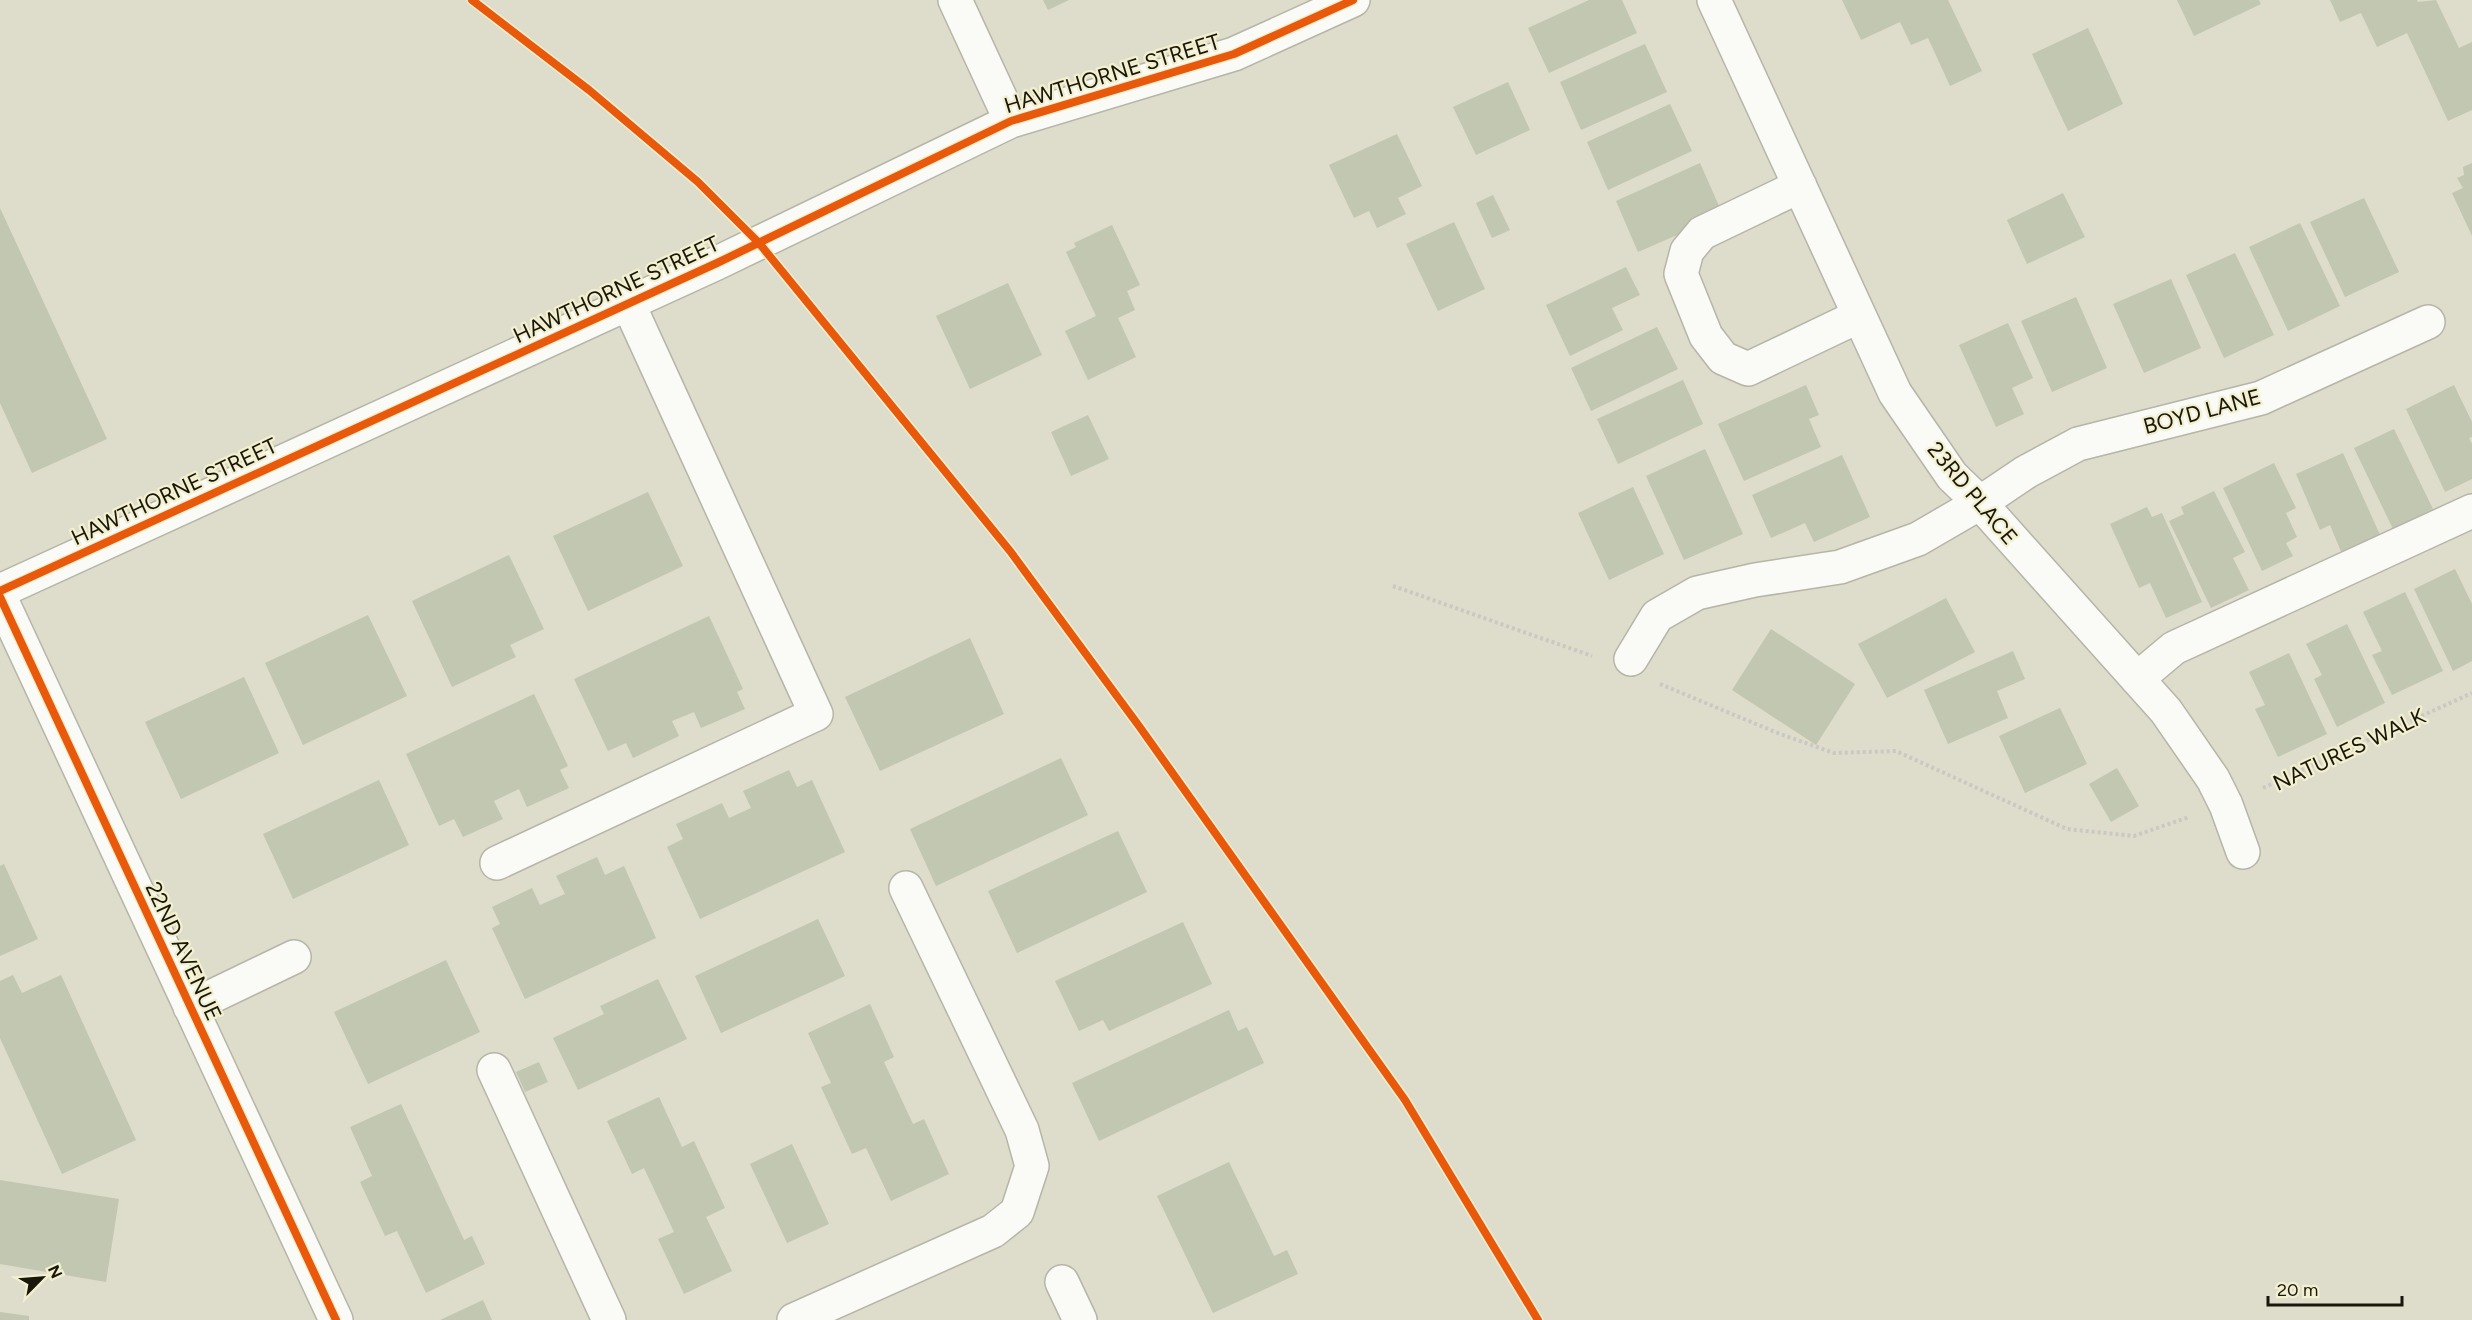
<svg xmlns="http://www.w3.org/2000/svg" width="2472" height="1320" font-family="Figtree,sans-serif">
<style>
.building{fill:#c2c7b1}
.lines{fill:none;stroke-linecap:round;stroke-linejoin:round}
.minor-casing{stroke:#b6b5a7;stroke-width:36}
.path{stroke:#cac8c3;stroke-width:4;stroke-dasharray:3 3;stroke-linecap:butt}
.minor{stroke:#fafaf7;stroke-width:33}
.cycleway-casing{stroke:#f3f0cf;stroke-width:11}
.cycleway{stroke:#e8590c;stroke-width:8}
.labels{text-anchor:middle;stroke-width:4.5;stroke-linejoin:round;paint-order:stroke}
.street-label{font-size:22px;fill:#19170b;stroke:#f3f0cf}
</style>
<rect width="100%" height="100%" fill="#dedcca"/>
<path class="building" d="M1043,0H1069L1048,10Z
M1589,0H1622L1637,33L1549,73L1528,28Z
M1842,0H1948L1982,71L1950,86L1928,38L1911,45L1900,22L1861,40Z
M2177,0H2259L2261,4L2194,36Z
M2330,0H2417L2418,2L2436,0L2459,48L2472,42V110L2448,121L2407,33L2377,47L2361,13L2340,22Z
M2088,28L2123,104L2068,131L2032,54Z
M1645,44L1667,92L1581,130L1560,82Z
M1508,82L1530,130L1476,155L1453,107Z
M1670,104L1692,151L1608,190L1587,142Z
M1397,134L1422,186L1398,198L1406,214L1377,228L1369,211L1354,218L1329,165Z
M1700,163L1723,215L1638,252L1616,201Z
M2472,163V236L2452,193L2463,188L2457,178L2464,175L2463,167Z
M2063,193L2085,237L2027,264L2007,220Z
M1493,195L1510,230L1492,238L1476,203Z
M2364,198L2399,272L2345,297L2310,222Z
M0,208L107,439L32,473L0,403Z
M1454,222L1485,289L1438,311L1406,244Z
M2300,223L2340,306L2288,331L2249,247Z
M1112,225L1140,285L1127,291L1135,310L1118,318L1136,357L1088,380L1065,331L1096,316L1066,252L1076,247L1074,243Z
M2235,253L2274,335L2224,358L2186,275Z
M1626,267L1640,295L1612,308L1623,330L1570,356L1546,305Z
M2171,279L2201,348L2144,373L2113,304Z
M1008,283L1042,355L970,389L936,316Z
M2076,297L2107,368L2052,392L2021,321Z
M2008,323L2033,378L2012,388L2024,414L1996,427L1959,345Z
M1657,327L1678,369L1591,411L1571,368Z
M1683,380L1703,424L1618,464L1597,419Z
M1806,385L1819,415L1809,419L1821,447L1744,481L1718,424Z
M2454,385L2472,422V437L2469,438L2472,444V479L2445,492L2406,409Z
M1088,415L1109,459L1071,476L1051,432Z
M2394,429L2433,509L2393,529L2354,448Z
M1705,449L1743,534L1684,560L1646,476Z
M2343,453L2381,537L2342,554L2330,525L2320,530L2296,474Z
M1842,455L1870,517L1814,542L1805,523L1771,538L1752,495Z
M2274,463L2296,508L2286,513L2297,537L2286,543L2293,556L2262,571L2223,488Z
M1633,487L1664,554L1609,580L1578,513Z
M2214,491L2245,552L2233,558L2249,590L2211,608L2169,521L2184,514L2181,507Z
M648,492L683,566L588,611L553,536Z
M2147,507L2152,517L2162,513L2202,602L2166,618L2150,583L2139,588L2110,524Z
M509,555L544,629L510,645L516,657L452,687L412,601Z
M2455,569L2472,604V661L2453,671L2414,589Z
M2405,592L2443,671L2392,695L2372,655L2382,651L2363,612Z
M1946,598L1975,652L1887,698L1858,644Z
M368,615L407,696L303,745L265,663Z
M709,616L743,689L737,692L745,709L701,728L694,712L672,721L679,736L633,758L626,743L608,751L574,679Z
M2347,624L2385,703L2337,727L2314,679L2322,675L2306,644Z
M1771,629L1855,684L1816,745L1732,690Z
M970,638L1004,714L880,771L845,697Z
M2013,651L2025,679L1997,691L2008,718L1948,744L1924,690Z
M2289,653L2327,734L2278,757L2255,709L2265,705L2249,672Z
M244,677L279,753L181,799L145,722Z
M534,694L568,766L560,770L569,788L527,807L519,789L494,801L503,819L463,837L454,819L439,826L406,754Z
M2060,708L2087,764L2025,793L1999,736Z
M1061,758L1088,815L936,886L910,829Z
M2117,768L2139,806L2111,822L2089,784Z
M789,770L797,787L812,780L845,852L700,919L667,847L683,839L676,824L722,803L729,818L751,808L743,791Z
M379,780L409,845L293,899L263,834Z
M1118,831L1147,892L1017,953L988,891Z
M597,857L605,875L624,866L656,938L525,999L492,928L500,924L492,907L532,888L540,905L565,894L556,876Z
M4,864L38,939L0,956V866Z
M818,919L845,976L721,1033L695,976Z
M1183,922L1212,984L1109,1031L1103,1020L1079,1031L1055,981Z
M446,960L480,1032L368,1084L334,1012Z
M13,975L22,993L61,975L136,1140L62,1174L0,1038V981Z
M658,979L687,1039L578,1090L553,1038L604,1014L600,1006Z
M870,1004L894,1057L884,1062L913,1124L924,1119L949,1174L891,1201L866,1148L852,1154L821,1087L831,1083L808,1033Z
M1229,1010L1238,1031L1247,1027L1264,1063L1099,1141L1072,1083Z
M539,1062L548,1082L525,1092L516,1072Z
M659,1097L682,1147L694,1141L725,1208L706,1217L732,1271L684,1294L658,1239L674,1232L644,1168L632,1174L607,1121Z
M401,1104L464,1240L472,1236L485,1264L426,1293L397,1231L385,1236L360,1182L372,1176L350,1127Z
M792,1144L829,1224L787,1243L750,1164Z
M1229,1162L1274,1256L1287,1250L1298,1274L1213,1313L1157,1196Z
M0,1180L119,1199L106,1282L0,1264Z
M483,1300L492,1320H440Z
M0,1312L29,1316V1320H0Z"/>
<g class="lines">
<g class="minor-casing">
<path id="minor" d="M955,0L1011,121
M1714,0L1895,393L1952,476L1980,503L2166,711L2213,779L2226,805L2243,852
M1800,186L1702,233L1687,251L1681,274L1706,336L1723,358L1748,369L1859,316
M0,591L717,263L1011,121L1234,54L1353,0
M0,597L336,1320
M1631,659L1657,616L1697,593L1755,580L1840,567L1918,539L1980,503L2026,472L2078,444L2261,398L2428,322
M2137,679L2174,648L2472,511
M497,863L816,714L628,303
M190,1007L294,957
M494,1070L609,1320
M1062,1282L1080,1320
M794,1320L993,1231L1017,1212L1032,1166L1022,1130L906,888"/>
</g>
<path class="path" d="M1393,586L1592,656
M1660,684L1780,734L1834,753L1896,751L2067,829L2134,836L2189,817
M2263,788L2472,693"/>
<use href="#minor" class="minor"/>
<g class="cycleway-casing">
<path id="cycleway" d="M472,0L589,90L698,182L759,243L1010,551L1139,726L1405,1100L1538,1320
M0,591L717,263L1011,121L1234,54L1353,0
M0,597L336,1320"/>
</g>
<use href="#cycleway" class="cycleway"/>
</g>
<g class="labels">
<g class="street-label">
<text transform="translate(1112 73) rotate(-17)" y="8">HAWTHORNE STREET</text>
<text transform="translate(616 289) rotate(-25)" y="8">HAWTHORNE STREET</text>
<text transform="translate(2202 411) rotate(-15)" y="8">BOYD LANE</text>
<text transform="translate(174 491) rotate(-25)" y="8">HAWTHORNE STREET</text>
<text transform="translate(1973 493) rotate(50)" y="8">23RD PLACE</text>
<text transform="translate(2349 749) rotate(-25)" y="8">NATURES WALK</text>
<text transform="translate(184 951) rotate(65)" y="8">22ND AVENUE</text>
</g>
</g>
<g transform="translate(42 1278) rotate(65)" stroke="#f3f0cf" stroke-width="4.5" paint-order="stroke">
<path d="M0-4.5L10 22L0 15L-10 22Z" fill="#19170b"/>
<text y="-9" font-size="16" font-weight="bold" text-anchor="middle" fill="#19170b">N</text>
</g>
<path d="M2268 1296v9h134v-9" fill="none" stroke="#19170b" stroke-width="3"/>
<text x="2277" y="1296" font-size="18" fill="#19170b" stroke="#f3f0cf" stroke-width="4.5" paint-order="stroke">20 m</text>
</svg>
